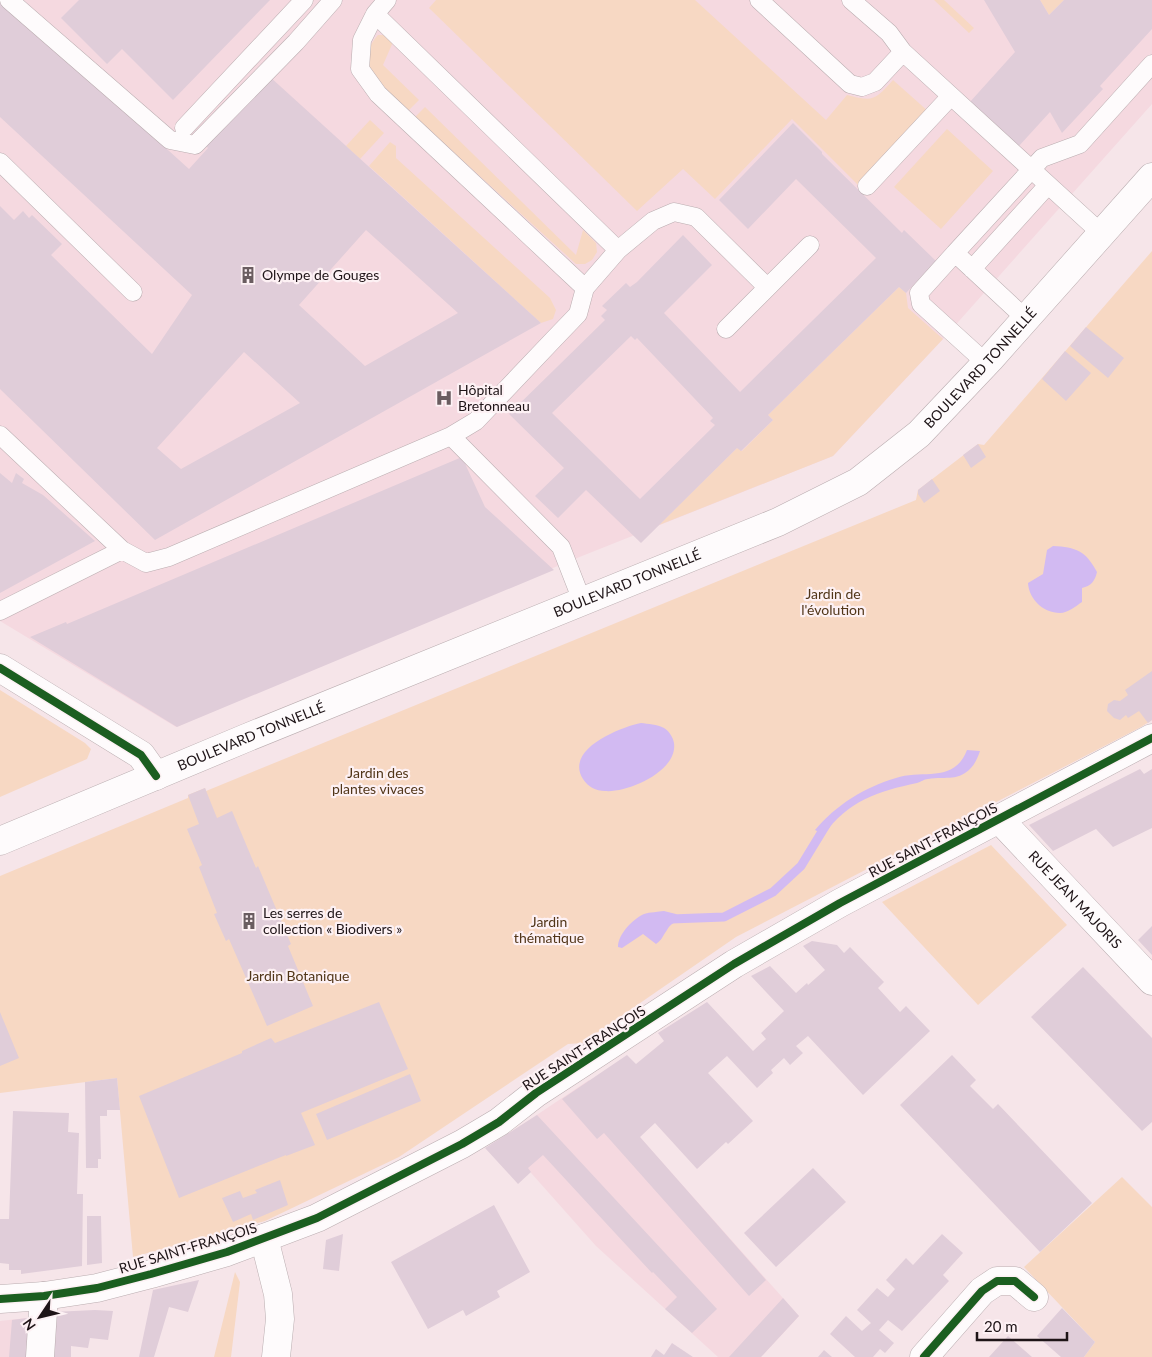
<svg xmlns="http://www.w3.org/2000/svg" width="1152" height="1357" font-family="Lato,sans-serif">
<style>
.built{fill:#f5d9e0}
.green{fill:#f7d8c3}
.water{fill:#d2baf2}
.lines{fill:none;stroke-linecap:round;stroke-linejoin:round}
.stream{stroke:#d2baf2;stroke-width:9}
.building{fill:#e0cdd9;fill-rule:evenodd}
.lane-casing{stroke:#baadb0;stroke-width:19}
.street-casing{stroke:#baadb0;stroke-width:29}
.secondary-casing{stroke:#baadb0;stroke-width:29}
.lane{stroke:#fefbfc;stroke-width:18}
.street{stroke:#fefbfc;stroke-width:28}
.secondary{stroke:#fefbfc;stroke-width:28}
.cycleway-casing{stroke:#fdf1f4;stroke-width:11}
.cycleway{stroke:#1b5e20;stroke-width:8}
.labels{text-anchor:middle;stroke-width:4.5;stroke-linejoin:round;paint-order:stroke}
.poi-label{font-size:14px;fill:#1e1417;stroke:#fdf1f4;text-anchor:start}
.street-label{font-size:14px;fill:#1e1417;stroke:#fdf1f4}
.park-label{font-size:14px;fill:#513619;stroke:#fdf1f4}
</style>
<rect width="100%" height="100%" fill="#f6e5e9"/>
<path class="built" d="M0,0H1152V104L943,339L833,456L567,562L176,727L0,621Z
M589,1080L799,1316L761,1357H718L596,1246L501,1139Z
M35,1317L32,1357H0V1321Z"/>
<path class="green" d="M436,0H695L826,120L847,95C874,102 875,100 893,80L929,112L859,186L792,119L715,199L683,169L637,211L429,8Z
M934,0H944L974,28L969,33Z
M1040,0H1064L1049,15Z
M378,35H383L393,42L383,65L419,100L408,111C397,101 370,75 368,61C367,51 372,41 378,35Z
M425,107L576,255L583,230L596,243L597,252L592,260L585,264H576L415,117Z
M370,120L384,133L360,159L346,146Z
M947,129L993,171L941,229L894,187Z
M390,142L396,146V158L550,298L556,310L553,319L541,323L369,166Z
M1152,251V720L1141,727L736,937L582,1043L568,1044L399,1157L265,1221L133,1257L117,1078L0,1093V876L188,798V795L205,788L206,791L916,500L918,490L978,444L984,445Z
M899,287L906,293L908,308L943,339L833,456L659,525L737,448L742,451L773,420L768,415Z
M0,690L85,743L91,749L87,759L0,797Z
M991,845L1067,925L978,1005L882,902Z
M1122,1177L1152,1207V1357H1084L1095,1342L1024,1267Z
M235,1272L240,1282L231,1357H214Z"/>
<path class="water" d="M1053,546C1076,547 1086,551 1097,572C1095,581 1091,586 1082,588V602C1076,606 1068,613 1060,613C1043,613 1029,599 1028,583L1043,574L1047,550Z
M641,723C648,724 657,724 664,728C669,731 673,737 674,743C678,771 628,793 605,791C596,791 588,787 583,779C564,749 621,727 641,723Z
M967,750L980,751C977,760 973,768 965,773C953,781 941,776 928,779C924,779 921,782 917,783C879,791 847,801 824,835L815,830C836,805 865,787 896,778C923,769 954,784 967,750Z
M664,911L676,914L681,919C675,922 670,924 667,930C662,937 662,940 656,944L643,934L622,948L618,947C618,934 633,919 644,914C650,912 658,912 664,911Z"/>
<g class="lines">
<path class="stream" d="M671,919L724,917L773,892L801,866L826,825"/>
</g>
<path class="building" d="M0,0H2L189,169L208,148L206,146L269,76L541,323L155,540L0,389V206L14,220L23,211L29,218L32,215L62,244L51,255L152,354L192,295L0,117ZM366,230L458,313L365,366L299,305ZM244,352L300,403L181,469L157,448Z
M79,0H270L173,100L122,49L107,64L61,18Z
M984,0H1040L1049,15L1064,0H1152V29L1100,86L1103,89L1062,133L1050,112L1009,157L960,113L1015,52Z
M793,123L822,152V154L902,233L904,230L936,261L906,293L899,287L768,415L773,420L741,451L737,448L641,543L586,490L558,518L535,496L564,468L509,414L605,320L601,316L607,310L602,306L626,283L630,287L637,282L683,235L712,265L664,313L740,392L876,258L796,179L748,229L719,200ZM631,336L635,340L637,338L713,418L710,421L715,425L640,499L552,413Z
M1086,327L1124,358L1108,378L1070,346Z
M1065,351L1091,373L1066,401L1042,379Z
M978,444L986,457L971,468L963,455Z
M462,457L485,507L554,570L177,727L30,637L66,622L67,624Z
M0,473L12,483L16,473L24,479L22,483L43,495L95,541L0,593Z
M932,479L940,491L924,503L918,494V490Z
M1152,671V720L1148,723L1139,711L1128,718L1126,715L1120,720L1114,718L1107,711L1108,704L1114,700L1120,701L1128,695L1125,690Z
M1140,769L1144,774L1152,769V828L1113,847L1096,829L1053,851L1029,825Z
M205,788L217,818L232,811L256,868L258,866L291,944L288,946L313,1006L267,1026L229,939L226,941L214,914L217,913L199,867L202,865L187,829L199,824L188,795Z
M1152,926V955L1138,940Z
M812,941L837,945L844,953L850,947L884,982L878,988L900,1012L906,1006L930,1031L863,1095L808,1036L796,1046L803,1053L790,1065L784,1058L771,1070L773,1073L757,1088L727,1056L708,1073L753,1121L728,1144L726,1142L697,1169L655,1123L640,1137L766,1280L749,1296L604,1133L597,1139L562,1099L627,1055L636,1064L664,1041L658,1033L707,1002L753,1051L766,1039L761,1033L784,1011L751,976L770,966L796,993L807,983L808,985L825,970L803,946Z
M1083,967L1152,1038V1122L1142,1131L1031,1017Z
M379,1002L408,1069L301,1113L315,1145L286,1156V1155L179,1198L139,1096L242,1053V1051L271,1038L275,1043Z
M0,1012L19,1058L0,1066Z
M952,1055L976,1080L970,1086L993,1109L998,1104L1092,1203L1040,1252L900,1105Z
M410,1074L421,1101L327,1140L316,1114Z
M117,1078L120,1110H107V1116H100L101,1159H98V1168H86L85,1082Z
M13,1111L69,1113L68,1132L79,1133L77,1194H83L82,1266L21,1274V1270H9V1264L0,1263V1219H9Z
M537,1115L717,1309L692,1333L665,1309L677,1297L653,1272L652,1273L543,1155L528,1168L531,1172L518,1184L485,1148Z
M813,1168L846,1202L776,1267L744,1233Z
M280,1180L288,1205L253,1220L251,1214L233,1222L222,1198L240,1191L243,1198L257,1193L255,1190Z
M494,1205L530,1272L497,1291L500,1297L466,1316L463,1310L428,1329L391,1262Z
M87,1216H101L102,1263L87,1265Z
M343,1234L339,1271L323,1269L326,1240Z
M942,1234L963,1253L943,1275L949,1281L902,1331L888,1320L879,1330L894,1343L885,1353L880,1349L873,1357H855L830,1334L846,1316L862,1331L871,1323L857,1310L877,1288L888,1297L895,1289L886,1280L906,1258L913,1265Z
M199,1280L188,1312L169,1307L154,1357H139L153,1290Z
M783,1298L799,1316L761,1357H729Z
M1062,1308L1095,1342L1084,1357H1061L1037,1336Z
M95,1310L113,1311L108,1340L90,1338L88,1348L71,1346V1357H50L53,1312Z
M35,1317L32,1357H9L12,1320Z
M1008,1336L1032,1357H989Z
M672,1343L693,1357H651L656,1349L664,1355Z
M824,1350L832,1357H818Z"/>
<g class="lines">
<g class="lane-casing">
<path id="lane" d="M9,0L170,140L195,145L296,42L333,0
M387,0L375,14L362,40L360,69L378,94L585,288
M759,0L850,84L862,87L875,82L903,52
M851,0L889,33L903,52L1102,234
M375,14L618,250
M184,128L304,0
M0,162L133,292
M867,186L951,96
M955,253L1042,158L1080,144L1152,64
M972,269L1048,185
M726,329L810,245
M986,363L921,304L919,293L955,253L1026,319
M0,435L122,550L146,563L169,557L451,436
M582,601L561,547L451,436L476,421L553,340L578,314L585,288L618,250L653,221L674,212L696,217L767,287
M0,611L122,550"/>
</g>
<g class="street-casing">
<g id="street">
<path d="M0,668L141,755L156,776"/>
<path id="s1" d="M999,819L1152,981"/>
<path d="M264,1238L278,1294L280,1319L276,1357"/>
<path d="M40,1357L44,1296"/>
<path d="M924,1357L982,1291L997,1281H1015L1034,1297"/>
</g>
</g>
<g class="secondary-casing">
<g id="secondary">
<path id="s2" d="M0,841L246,738L778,522L858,482L919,434L990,359L1152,177"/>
<path d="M0,1299L44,1296L97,1288L151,1274L227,1252L317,1218L462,1144L499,1122L536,1093L734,964L840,903L1152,738"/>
</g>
</g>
<use href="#lane" class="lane"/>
<use href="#street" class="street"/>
<use href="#secondary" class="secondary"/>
<g class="cycleway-casing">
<path id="cycleway" d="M0,668L141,755L156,776
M0,1299L44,1296L97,1288L151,1274L227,1252L317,1218L462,1144L499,1122L536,1093L734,964L840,903L1152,738
M924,1357L982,1291L997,1281H1015L1034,1297"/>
</g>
<use href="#cycleway" class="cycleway"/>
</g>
<defs>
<g id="building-bare" transform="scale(1.35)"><path d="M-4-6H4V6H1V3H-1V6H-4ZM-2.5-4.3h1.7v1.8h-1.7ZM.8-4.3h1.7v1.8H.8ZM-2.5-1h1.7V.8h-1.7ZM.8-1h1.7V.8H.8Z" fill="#6a5d60" stroke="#fdf1f4" stroke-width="2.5" paint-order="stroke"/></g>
<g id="hospital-bare" transform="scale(1.35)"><path d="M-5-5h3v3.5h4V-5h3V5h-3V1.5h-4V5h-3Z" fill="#6a5d60" stroke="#fdf1f4" stroke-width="2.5" paint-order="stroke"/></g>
</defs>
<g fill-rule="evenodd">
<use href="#building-bare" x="248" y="275"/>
<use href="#hospital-bare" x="444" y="398"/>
<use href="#building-bare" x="249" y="921"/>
</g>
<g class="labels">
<g class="poi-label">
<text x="262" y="280">Olympe de Gouges</text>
<text x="458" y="395">Hôpital<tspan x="458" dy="16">Bretonneau</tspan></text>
<text x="263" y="918">Les serres de<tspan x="263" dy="16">collection « Biodivers »</tspan></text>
</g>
<g class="street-label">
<text dy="5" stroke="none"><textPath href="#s2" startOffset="1098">BOULEVARD TONNELLÉ</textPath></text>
<text dy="5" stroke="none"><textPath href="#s2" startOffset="678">BOULEVARD TONNELLÉ</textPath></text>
<text dy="5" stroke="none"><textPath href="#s2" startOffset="272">BOULEVARD TONNELLÉ</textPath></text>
<text transform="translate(933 840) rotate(-28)" y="5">RUE SAINT-FRANÇOIS</text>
<text dy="5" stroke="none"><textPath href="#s1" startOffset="111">RUE JEAN MAJORIS</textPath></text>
<text transform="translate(584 1048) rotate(-33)" y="5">RUE SAINT-FRANÇOIS</text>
<text transform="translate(188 1248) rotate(-17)" y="5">RUE SAINT-FRANÇOIS</text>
</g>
<g class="park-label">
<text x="833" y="599">Jardin de<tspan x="833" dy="16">l'évolution</tspan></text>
<text x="378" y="778">Jardin des<tspan x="378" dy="16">plantes vivaces</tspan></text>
<text x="549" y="927">Jardin<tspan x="549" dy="16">thématique</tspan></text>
<text x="298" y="981">Jardin Botanique</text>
</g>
</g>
<g transform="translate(40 1317) rotate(235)" stroke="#fdf1f4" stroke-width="4" paint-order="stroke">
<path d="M0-4L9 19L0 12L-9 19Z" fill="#1e1417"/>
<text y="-8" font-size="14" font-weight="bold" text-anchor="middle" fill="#1e1417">N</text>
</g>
<path d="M977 1332v8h90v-8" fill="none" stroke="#1e1417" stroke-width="2.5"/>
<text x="984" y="1332" font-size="15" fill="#1e1417" stroke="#fdf1f4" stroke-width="4" paint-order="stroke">20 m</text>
</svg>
